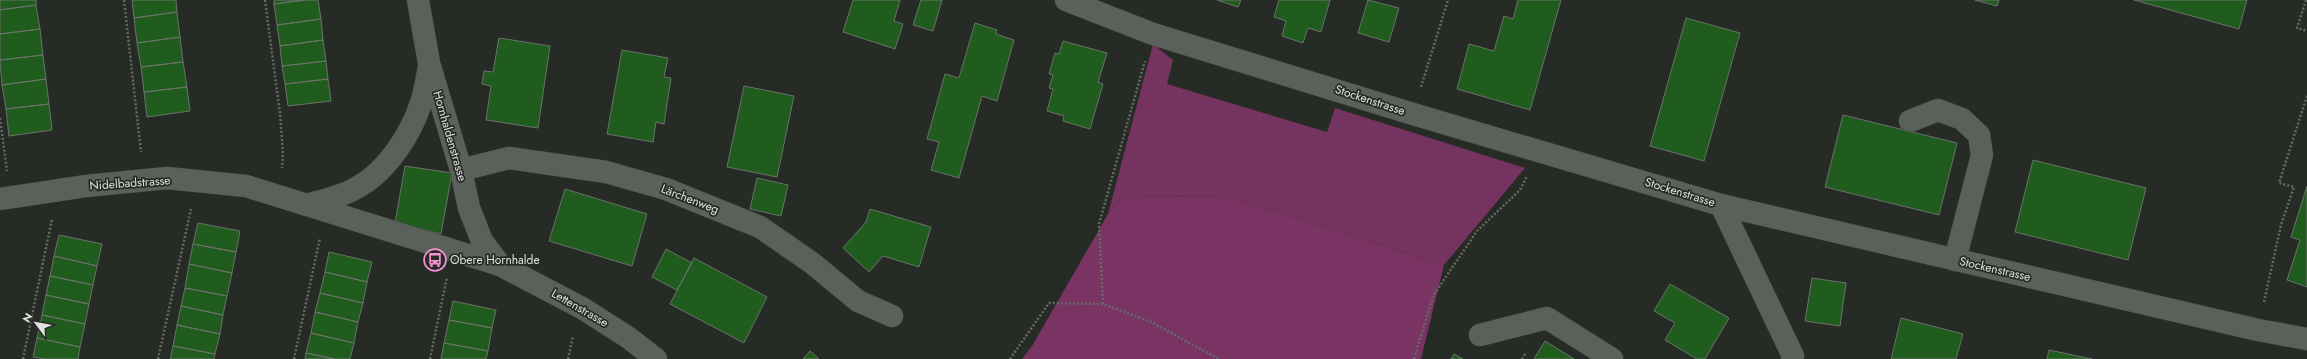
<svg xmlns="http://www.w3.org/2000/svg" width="2307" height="359" font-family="Jost,sans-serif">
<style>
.green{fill:#75335f}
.forest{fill:#793463}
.building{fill:#205c1e;stroke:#6b726b}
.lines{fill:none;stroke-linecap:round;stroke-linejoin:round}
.minor-casing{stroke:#454944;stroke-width:23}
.path{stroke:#666a65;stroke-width:2.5;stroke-dasharray:2 2;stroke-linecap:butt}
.minor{stroke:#5a615a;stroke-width:22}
.labels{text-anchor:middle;stroke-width:3.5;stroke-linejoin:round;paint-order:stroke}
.street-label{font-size:12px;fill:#dee1dd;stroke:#262b25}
.poi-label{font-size:12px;fill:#dee1dd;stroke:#262b25;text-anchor:start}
</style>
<rect width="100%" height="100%" fill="#262b25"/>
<path class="green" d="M1153,44L1173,60L1167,84L1327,132L1335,108L1525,168L1444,265L1230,197L1124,196L1108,214Z"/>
<path class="forest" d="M1124,196L1230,197L1444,265L1421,359H1022L1032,346L1108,214Z"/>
<path class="building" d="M0,0H36V5L0,10Z
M132,0H176L177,12L134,18Z
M274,0H305L274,4Z
M305,0H318L321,19L277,25L274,4Z
M853,0H900L894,21L903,24L895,49L843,32Z
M921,0H942L933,31L913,25Z
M1217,0H1241L1238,7Z
M1279,0H1330L1321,32L1308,28L1303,43L1282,36L1286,21L1274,17Z
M1368,0L1399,8L1389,42L1358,33Z
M1518,0H1561L1530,110L1457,89L1469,44L1494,51L1504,16L1513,19Z
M1975,0H1999L1997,6Z
M2134,0H2247L2239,29Z
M36,5L40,29L0,34V10Z
M177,12L180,37L137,43L134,18Z
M1686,18L1740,33L1704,161L1650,146Z
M321,19L323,40L280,46L277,25Z
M975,23L997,30L996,34L1014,40L997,101L982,96L959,178L931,170L939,142L927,139L945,74L959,78Z
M40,29L43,55L0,60V34Z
M180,37L183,62L141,67L137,43Z
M499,38L550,46L538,128L486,120L491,86L482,84L484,71L493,72Z
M323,40L326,61L282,66L280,46Z
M1063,41L1107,53L1098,82L1103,84L1090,129L1063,121L1064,116L1047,111L1053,89L1049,88L1053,75L1049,74L1055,53L1059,54Z
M622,50L668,58L664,77L671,78L664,124L656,122L653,142L607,134Z
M43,55L46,79L2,85L0,60Z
M326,61L328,79L285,84L282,66Z
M183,62L187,87L144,92L141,67Z
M46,79L49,104L6,109L2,85Z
M328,79L331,101L288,106L285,84Z
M744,86L794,96L777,177L727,167Z
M187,87L190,111L147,117L144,92Z
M49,104L52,130L9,136L6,109Z
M1843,115L1957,143L1939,215L1825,187Z
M2033,160L2146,188L2128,260L2015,232Z
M405,166L452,173L441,234L395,223Z
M757,178L788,185L781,216L750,209Z
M2307,186V287L2287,280L2300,240L2291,237Z
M565,189L647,214L632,266L549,241Z
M870,209L931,227L919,267L883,256L869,272L843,248L866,222Z
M198,223L240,231L236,252L193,244Z
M59,235L102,244L97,266L54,256Z
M193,244L236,252L232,273L189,264Z
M666,249L692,263L677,290L652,277Z
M329,252L372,262L367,282L325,272Z
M54,256L97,266L93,285L50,276Z
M694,258L767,297L744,343L670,304Z
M189,264L232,273L227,296L185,288Z
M325,272L367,282L363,303L320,293Z
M50,276L93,285L89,304L46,295Z
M1812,278L1846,283L1840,326L1805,321Z
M1670,284L1729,318L1705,359H1697L1665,340L1675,323L1654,311Z
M185,288L227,296L223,315L181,306Z
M320,293L363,303L358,322L315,312Z
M46,295L89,304L85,324L42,315Z
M453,301L496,310L492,328L449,320Z
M181,306L223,315L220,334L177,325Z
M315,312L358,322L354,343L311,333Z
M42,315L85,324L80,347L37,338Z
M1901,318L1963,334L1956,359H1891Z
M449,320L492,328L488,351L444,343Z
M177,325L220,334L215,354L173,346Z
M311,333L354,343L350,359H335L306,353Z
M37,338L80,347L78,359H44L33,357Z
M1545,341L1574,359H1534Z
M444,343L488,351L486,359H441Z
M173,346L215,354L214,359H170Z
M2049,350L2092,359H2047Z
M810,351L819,359H803Z
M306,353L335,359H305Z
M1454,354L1463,359H1451Z"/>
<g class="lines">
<g class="minor-casing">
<path id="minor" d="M418,0L429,63L461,170L469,208L482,241L500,265
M1066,0L1153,34L1413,114L1721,205L2258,330L2307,339
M1910,121L1938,110L1962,119L1979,135L1982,155L1955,260
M461,170L509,158L606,172L666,189L760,227L812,263L858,301L892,316
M0,199L86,186L167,178L246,186L500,265L582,308L629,338L656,359
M306,205C323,200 342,197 358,187C387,171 411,134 421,103C425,91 427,78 429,66
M1721,205L1793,356L1792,359
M1480,335L1547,318L1612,359"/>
</g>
<path class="path" d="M124,0L141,152
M265,0L280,113L283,154L282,168
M2306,0L2297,28L2307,31
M1421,87L1448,0
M0,118L7,171
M2264,302L2281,225L2294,187L2279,183L2307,96
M1103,304L1099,224L1145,61
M23,359L52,219
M158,359L191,209
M294,359L320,238
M430,359L447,277
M568,359L573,336
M1010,359L1049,303L1103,304L1151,322L1219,359
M1414,359L1433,296L1477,231L1520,190L1527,176
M1522,359L1526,352"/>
<use href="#minor" class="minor"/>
</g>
<defs>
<g id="bus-ring" transform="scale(1.15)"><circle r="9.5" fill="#262b25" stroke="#f591d2" stroke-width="1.5"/><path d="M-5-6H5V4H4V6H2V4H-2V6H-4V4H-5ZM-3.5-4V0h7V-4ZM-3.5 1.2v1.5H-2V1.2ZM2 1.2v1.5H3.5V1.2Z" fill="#f591d2"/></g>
</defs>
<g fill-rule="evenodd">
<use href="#bus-ring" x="435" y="260"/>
</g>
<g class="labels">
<g class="street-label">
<text transform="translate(1370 100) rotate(18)" y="4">Stockenstrasse</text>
<text transform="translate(450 136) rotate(74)" y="4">Hornhaldenstrasse</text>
<text transform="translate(130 183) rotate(-4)" y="4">Nidelbadstrasse</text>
<text transform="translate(1680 192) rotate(17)" y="4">Stockenstrasse</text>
<text transform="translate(690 199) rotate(21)" y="4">Lärchenweg</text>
<text transform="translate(1995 269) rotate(13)" y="4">Stockenstrasse</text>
<text transform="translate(580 308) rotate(30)" y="4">Lettenstrasse</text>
</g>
<g class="poi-label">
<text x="450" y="264">Obere Hornhalde</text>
</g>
</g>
<g transform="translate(36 323) rotate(302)" stroke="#262b25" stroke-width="3" paint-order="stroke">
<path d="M0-3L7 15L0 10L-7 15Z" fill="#dee1dd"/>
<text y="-6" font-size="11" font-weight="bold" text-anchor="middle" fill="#dee1dd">N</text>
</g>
</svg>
